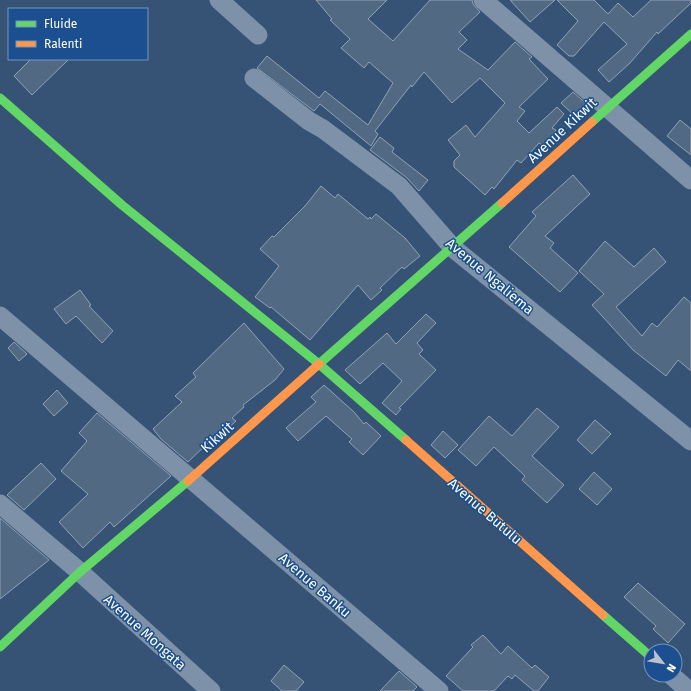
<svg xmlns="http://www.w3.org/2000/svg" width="691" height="691" font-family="'Fira Sans',sans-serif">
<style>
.building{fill:#526984;stroke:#92a2b6}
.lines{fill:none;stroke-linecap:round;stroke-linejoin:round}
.street{stroke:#7d92a8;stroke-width:19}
.fast{stroke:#63d668;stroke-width:9}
.slow{stroke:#ff974d;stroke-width:9}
.labels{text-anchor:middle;stroke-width:3;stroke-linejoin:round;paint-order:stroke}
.street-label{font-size:14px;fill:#fff;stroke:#1b4f8f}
</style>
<rect width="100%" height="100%" fill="#365274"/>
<path class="building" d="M316,0H387L368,19L393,41L430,0H472L473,4L480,12L459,32L467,40L458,49L488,70L515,42L532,57L529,59L548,79L519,107L525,111L517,121L529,133L557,107L564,114L552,128L556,130L545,147L539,143L521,163L517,160L494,189L492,187L485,195L454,167V161L460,155L448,140L466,125L475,137L505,103L480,78L452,103L424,72L412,87L411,85L375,131L378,134L371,146L320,104L314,111L257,68L267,56L319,98L325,91L368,125L393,83L369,62L364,68L341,48L350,39L330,20L332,19Z
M510,0H555L530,22Z
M557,0H594L608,14L618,3L633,17L651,0H691V3L658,34L657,32L630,63L609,82L598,70L627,44L604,22L574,56H569L557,45L578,21Z
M31,59H69L32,95L14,76Z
M573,92L590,107L577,118L561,103Z
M680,120L691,129V155L667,136Z
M380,137L394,148L392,152L428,180L419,191L406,177L370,150Z
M573,175L590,194L545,236L554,243L550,248L578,273L560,292L509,247L536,216L532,212Z
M321,186L335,198L338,194L368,219L370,217L371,219L376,214L405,238L420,256L404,269L402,267L380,288L382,290L371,300L358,285L310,340L271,307L270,308L255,297L279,266L260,249L272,236L274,237L305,206Z
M605,241L634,267L654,248L666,262L616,307L642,336L652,323L657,327L684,297L691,303V371L678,360L666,376L633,350L592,305L604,294L579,271Z
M80,290L91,305L89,306L113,331L102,343L76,316L66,324L54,309Z
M426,314L436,323L417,343L423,350L419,354L436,370L399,408L401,409L396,415L382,403L402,381L383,363L360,384L345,370L387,333L396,344Z
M244,323L284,369L275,380L243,405L244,407L232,418L236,421L215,440L213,438L188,462L161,439L153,429L182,402L175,396L196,377L193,373Z
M14,342L27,354L19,361L8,348Z
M324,385L354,412L364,424L366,422L381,436L363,455L349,442L352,439L326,416L298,441L286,428L316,402L311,397Z
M57,390L68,403L54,416L43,404Z
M537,408L559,427L532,456L564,485L547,503L522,480L525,476L494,447L476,466L458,450L489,416L512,436Z
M97,413L171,476L114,527L110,522L83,548L59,522L88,494L61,471L87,441L79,433Z
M595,420L611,434L592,454L577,440Z
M443,431L458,445L445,458L431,445Z
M41,463L56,479L24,510L7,495Z
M594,472L612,489L597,505L579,489Z
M0,518L49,560L0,599Z
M638,583L685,624L668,643L653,629L656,626L624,597Z
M483,635L501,654L508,646L532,668L535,665L549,677L538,691H534L515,675L512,679L508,676L494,691H463L446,676L473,647L471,645Z
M284,665L304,682L296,691H282L271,681Z
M399,671L417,687L413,691H380Z"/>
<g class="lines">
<path class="street" d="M219,0L258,35
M483,0L691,180
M254,78L309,121L323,129L399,186L453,248L691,441
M0,316L439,691
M0,504L80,572L211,691
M671,675L689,691"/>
<path class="fast" d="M0,98L122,205L319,364L406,440
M592,122L691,34
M319,364L502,203
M603,615L651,657
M0,647L80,572L188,481"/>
<path class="slow" d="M502,203L592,122
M406,440L603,615
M188,481L319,364"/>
</g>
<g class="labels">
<g class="street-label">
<text transform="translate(562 130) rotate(-43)" y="5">Avenue Kikwit</text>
<text transform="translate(490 276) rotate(40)" y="5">Avenue Ngaliema</text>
<text transform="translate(217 437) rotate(-42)" y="5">Kikwit</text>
<text transform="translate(485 511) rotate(41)" y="5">Avenue Butulu</text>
<text transform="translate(315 585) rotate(41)" y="5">Avenue Banku</text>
<text transform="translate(145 632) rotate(42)" y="5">Avenue Mongata</text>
</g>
</g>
<rect x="8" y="8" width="140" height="52" fill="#1b4f8f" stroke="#7695bc"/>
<rect x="16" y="21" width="20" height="6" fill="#63d668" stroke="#7695bc"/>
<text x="44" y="28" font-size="12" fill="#ffffff">Fluide</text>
<rect x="16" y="41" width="20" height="6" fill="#ff974d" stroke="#7695bc"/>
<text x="44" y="48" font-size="12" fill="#ffffff">Ralenti</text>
<g transform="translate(663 663) rotate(121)"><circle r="19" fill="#1b4f8f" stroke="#7695bc"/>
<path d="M0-3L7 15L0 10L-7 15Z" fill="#b9c2ce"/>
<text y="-6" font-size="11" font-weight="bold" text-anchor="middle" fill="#ffffff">N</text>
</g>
</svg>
